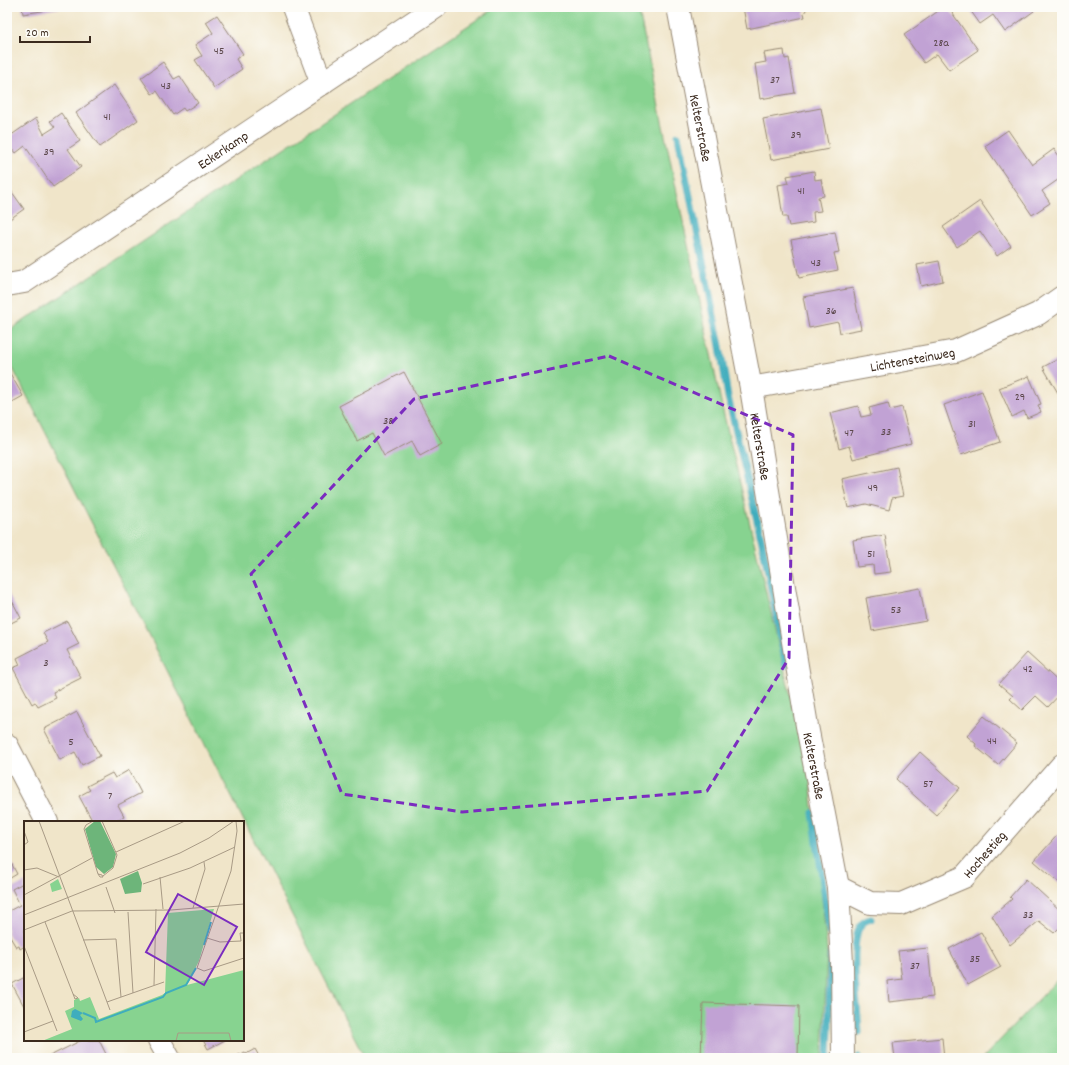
<svg xmlns="http://www.w3.org/2000/svg" width="1069" height="1065" font-family="Dekko,sans-serif">
<style>
.green{fill:#87d390;stroke:#617e57}
.lines{fill:none;stroke-linecap:round;stroke-linejoin:round}
.stream{stroke:#3fadbd;stroke-width:7}
.building{fill:#c1a2d4}
.minor-casing{stroke:#968874;stroke-width:24}
.minor{stroke:#fff;stroke-width:22}
.marked{fill:none;stroke:#7b2cbf;stroke-width:3;stroke-dasharray:8 5;stroke-linejoin:round}
.labels{text-anchor:middle;stroke-width:4;stroke-linejoin:round;paint-order:stroke}
.number-label{font-size:12px;fill:#5c484c}
.street-label{font-size:14px;fill:#3b2a1e;stroke:#fdfcf7}
.inset-river{fill:none;stroke:#3fadbd;stroke-width:2}
.inset-road{fill:none;stroke:#a89a85;stroke-width:1}
.view{fill:#7b2cbf;fill-opacity:0.15;stroke:#7b2cbf;stroke-width:2}
.inset-edge{fill:none;stroke:#3b2a1e;stroke-width:2}
</style>
<rect width="100%" height="100%" fill="#fdfcf7"/>
<filter id="ink" filterUnits="userSpaceOnUse"><feTurbulence type="fractalNoise" baseFrequency=".025" numOctaves="2"/><feDisplacementMap in="SourceGraphic" scale="8" xChannelSelector="R" yChannelSelector="G"/><feConvolveMatrix kernelMatrix="1 2 1 2 8 2 1 2 1" color-interpolation-filters="sRGB"/></filter>
<filter id="wash" filterUnits="userSpaceOnUse"><feTurbulence type="fractalNoise" baseFrequency=".012" numOctaves="4" result="noise"/><feDisplacementMap in="SourceGraphic" scale="16" xChannelSelector="R" yChannelSelector="G"/><feGaussianBlur stdDeviation="0.9" result="paint"/><feColorMatrix in="noise" values="0 0 0 0 0 0 0 0 0 0 0 0 0 0 0 0 0 1.4 0 .05"/><feComposite in="paint" operator="in"/></filter>
<g filter="url(#wash)">
<rect width="100%" height="100%" fill="#f0e5c9"/>
<path class="green" d="M496,7H638L722,407L810,777L827,949L823,1058H365L7,357V332Z
M1062,975V1058H983Z"/>
<g class="lines">
<path class="stream" d="M678,136L720,346L728,397L762,542L786,665
M813,813L830,933
M859,1032C858,1011 849,939 861,925C863,922 867,920 871,919
M828,1058L831,954
M859,1058V1057"/>
</g>
<g id="blocks">
<path class="building" d="M22,7H60V8L23,14Z
M743,7H808L804,13L805,17L747,29Z
M944,7H948L978,50L949,70L937,54L924,63L904,35Z
M968,7H1031L1034,11L1005,32L993,15L980,24Z
M217,15L243,54L236,59L242,69L214,88L195,60L202,56L195,45L213,33L206,22Z
M784,50L785,59L789,58L795,93L760,99L755,64L766,62L764,53Z
M163,62L174,79L180,76L198,103L185,111L183,108L173,115L157,91L152,94L141,78Z
M114,85L138,120L100,147L76,113Z
M821,108L829,149L771,160L763,119Z
M61,113L80,141L68,149L81,167L53,187L25,146L16,153L7,141V138L36,118L44,134L55,127L50,121Z
M1008,130L1032,165L1054,149L1062,160V177L1042,191L1050,203L1032,215L985,146Z
M814,171L815,180L821,179L824,196L818,197L821,211L813,212L814,222L789,226L787,217H783L778,185L789,183L787,176Z
M7,185L24,209L7,221Z
M980,201L1011,246L997,256L980,231L957,247L943,227Z
M835,232L839,252L834,253L838,270L799,278L791,240Z
M939,261L943,281L921,286L917,265Z
M853,288L861,329L840,333L838,322L809,328L803,297Z
M1062,357V400L1043,367Z
M7,368L23,396L7,405Z
M404,372L442,444L420,456L412,441L384,456L372,433L357,441L339,406Z
M1029,376L1041,404L1038,405L1041,412L1027,418L1024,411L1012,417L999,388Z
M982,391L1000,442L961,455L944,405Z
M888,403L890,410L902,407L911,444L853,459L849,446L839,449L830,413L858,406L861,417L871,415L869,408Z
M897,467L903,496L892,498L889,510L866,504L848,508L842,479Z
M885,535L891,572L874,574L873,565L857,567L853,540Z
M920,588L926,621L872,631L866,598Z
M7,591L21,618L7,625Z
M67,621L79,644L67,650L81,678L53,692L56,698L38,707L35,702L32,704L13,668L20,665L17,658L48,642L43,633Z
M1027,653L1062,685V692L1048,707L1036,696L1022,710L1010,699L1013,696L999,684Z
M77,712L100,756L82,765L75,752L60,760L44,729Z
M984,716L1017,743L998,765L975,746L976,744L967,736Z
M920,752L960,788L936,815L896,779Z
M129,770L141,793L118,805L124,816L113,822H93L79,796L90,790L87,786L112,773L115,778Z
M1062,830V885L1034,861Z
M7,855L17,874L7,880Z
M1026,879L1062,912V925L1054,933L1039,921L1010,945L992,916L1012,899L1010,897Z
M25,882V946L20,949L19,946L16,947L7,932V912L20,905L12,889Z
M981,932L1001,967L968,985L949,949Z
M928,948L933,997L889,1002L887,981L902,979L898,951Z
M25,977V1008L12,984Z
M703,1003L799,1006L798,1058H701Z
M942,1038L944,1058H895L893,1043Z
M82,1040H99L108,1058H46Z
M203,1040H225L208,1049Z
M255,1049L260,1058H232L245,1052L246,1054Z"/>
</g>
</g>
<g filter="url(#ink)">
<use href="#blocks" fill-opacity="0" stroke="#968874" stroke-width="1"/>
<g class="lines">
<g class="minor-casing">
<g id="minor">
<path d="M293,7L322,84"/>
<path id="s1" d="M678,7L751,388L807,726L838,887L842,964L843,1058"/>
<path id="s2" d="M7,285L24,282L436,7"/>
<path id="s3" d="M751,388L956,351L1038,314L1062,297"/>
<path d="M7,745L47,822"/>
<path id="s4" d="M838,887L870,903L901,904L964,877L1062,765"/>
<path d="M159,1040L169,1058"/>
</g>
</g>
<use href="#minor" class="minor"/>
</g>
</g>
<path class="marked" d="M609,356L793,435L789,658L707,791L462,812L342,794L251,574L414,399Z"/>
<g class="labels">
<g class="number-label">
<text x="941" y="46">28a</text>
<text x="219" y="54">45</text>
<text x="775" y="83">37</text>
<text x="166" y="89">43</text>
<text x="107" y="120">41</text>
<text x="796" y="138">39</text>
<text x="49" y="155">39</text>
<text x="801" y="194">41</text>
<text x="816" y="266">43</text>
<text x="831" y="314">36</text>
<text x="1020" y="400">29</text>
<text x="388" y="424">38</text>
<text x="972" y="427">31</text>
<text x="886" y="435">33</text>
<text x="849" y="436">47</text>
<text x="873" y="491">49</text>
<text x="871" y="557">51</text>
<text x="896" y="613">53</text>
<text x="46" y="666">3</text>
<text x="1028" y="672">42</text>
<text x="992" y="744">44</text>
<text x="71" y="745">5</text>
<text x="928" y="787">57</text>
<text x="110" y="799">7</text>
<text x="1028" y="918">33</text>
<text x="975" y="962">35</text>
<text x="915" y="969">37</text>
</g>
<g class="street-label">
<text dy="5" stroke="none"><textPath href="#s1" startOffset="123">Kelterstraße</textPath></text>
<text dy="5" stroke="none"><textPath href="#s2" startOffset="256">Eckerkamp</textPath></text>
<text dy="5" stroke="none"><textPath href="#s3" startOffset="164">Lichtensteinweg</textPath></text>
<text dy="5" stroke="none"><textPath href="#s1" startOffset="447">Kelterstraße</textPath></text>
<text dy="5" stroke="none"><textPath href="#s1" startOffset="771">Kelterstraße</textPath></text>
<text dy="5" stroke="none"><textPath href="#s4" startOffset="166">Hochestieg</textPath></text>
</g>
</g>
<g transform="translate(24 821)">
<rect width="220" height="220" fill="#f0e5c9"/>
<path d="M34,58L38,68L28,71L26,63ZM190,88L175,140L163,164L220,149V220H18L48,208L41,190L50,186V179L55,177L56,180L66,176L75,198L138,174L141,172L144,92Z" fill="#87d390"/>
<path d="M71,0H76L92,33L89,46L80,53L72,46L61,8ZM114,50L118,62L117,71L101,73L96,58Z" fill="#6db57a"/>
<path d="M51,188L59,192L56,194L59,198L57,200L47,196L48,190Z" fill="#3fadbd"/>
<path class="inset-river" d="M180,124L187,101M59,192L71,197L72,201L139,176L142,172L162,164L172,147"/>
<path class="inset-road" d="M15,0L86,189M69,0L62,4L60,8L74,53M78,0L93,34L89,47L79,55M212,0L213,10L207,50L173,147L180,150L220,137M0,10L4,21L0,24M92,31L161,0M0,49L13,47L35,56M74,53L78,54L79,56H76ZM136,56L139,88M119,63L166,47L211,26M82,66L91,92M0,74L68,37M169,87L181,48L180,41M104,91L109,172M0,94L156,32L185,17L210,0M21,101L51,178L54,177L49,173M0,109L48,90L147,89L220,83M183,117L196,121L217,120L216,112H220M59,119L92,118L97,176M0,125L33,210M130,164L132,88M83,181L140,161M0,211L29,200M152,220L154,212H205L207,220"/>
<path class="view" d="M154,73L213,106L180,164L122,131Z"/>
<rect width="220" height="220" class="inset-edge"/>
</g>
<rect width="1069" height="1065" fill="none" stroke="#fdfcf7" stroke-width="24"/>
<path d="M20 36v6h70v-6" fill="none" stroke="#3b2a1e" stroke-width="2"/>
<text x="26" y="36" font-size="12" fill="#3b2a1e" stroke="#fdfcf7" stroke-width="3" paint-order="stroke">20 m</text>
</svg>
